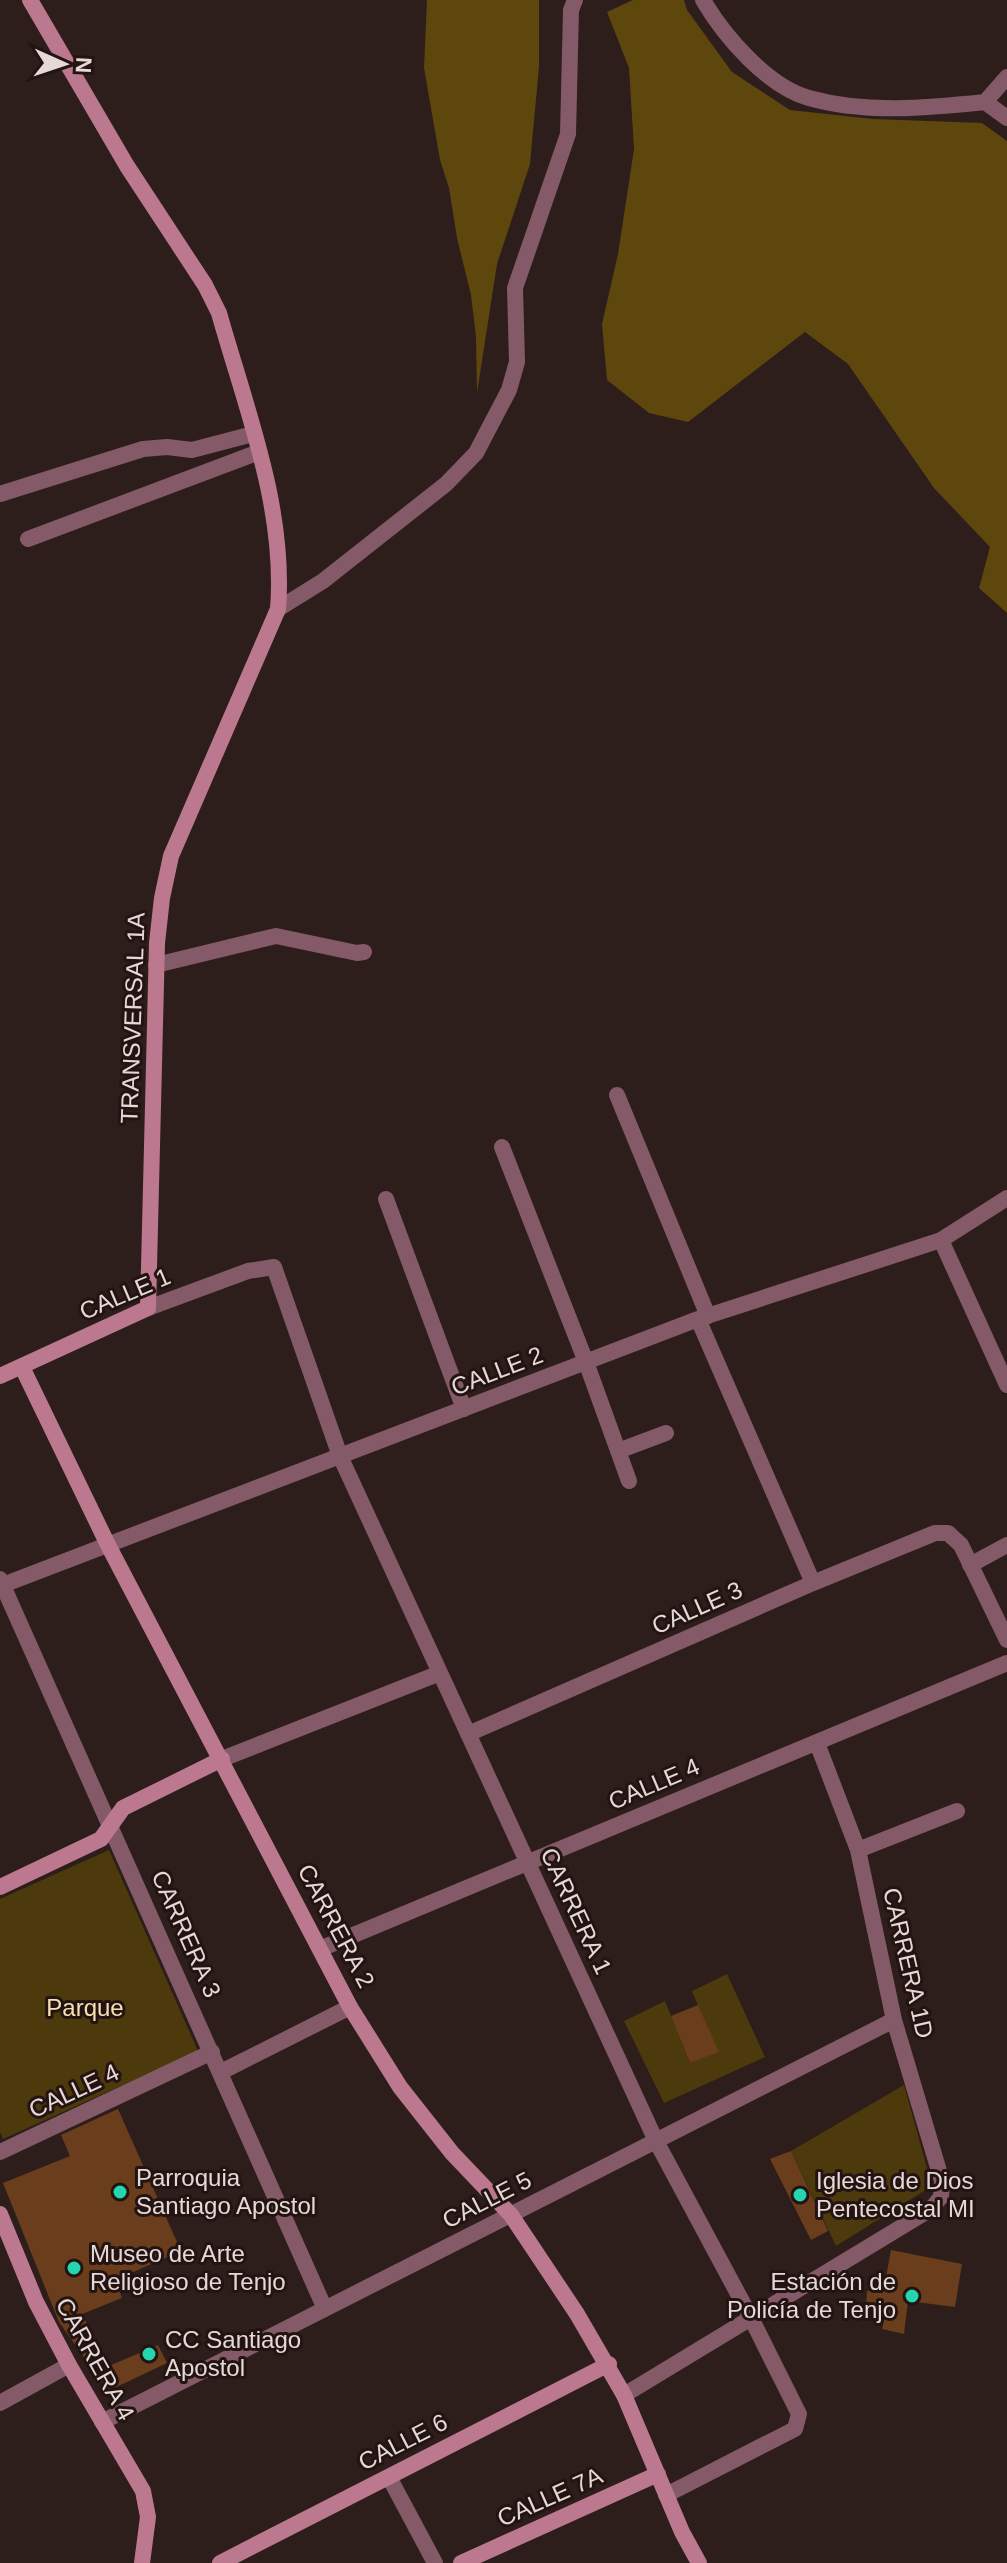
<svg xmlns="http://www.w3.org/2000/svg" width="1007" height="2563" font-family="Helvetica,sans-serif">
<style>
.green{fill:#4d3a0c}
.forest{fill:#5e470d}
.building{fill:#6a3e1c}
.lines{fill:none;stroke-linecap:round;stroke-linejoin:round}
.street{stroke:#845a68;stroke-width:16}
.secondary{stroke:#bb788f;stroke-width:16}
.poi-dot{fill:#24d5ae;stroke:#231412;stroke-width:3}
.labels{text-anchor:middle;stroke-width:6;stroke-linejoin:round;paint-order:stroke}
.street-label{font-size:24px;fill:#e5d9d8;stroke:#231412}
.park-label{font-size:24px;fill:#f6e0b2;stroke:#231412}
.poi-label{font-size:24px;fill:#e5d9d8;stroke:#231412;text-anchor:start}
</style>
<rect width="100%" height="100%" fill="#2d1d1b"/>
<path class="green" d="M109,1850L198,2051L3,2139L0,2132V1899Z
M727,1974L765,2057L664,2103L624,2021L665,2001L690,2063L718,2052L692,1991Z
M904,2085L932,2186L836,2246L791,2151Z"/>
<path class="forest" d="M427,0H539V67L530,164L497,264L477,393L476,337L471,295L457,238L449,188L440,160L424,68Z
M633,0H684L687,10L732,72L790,110L873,119L982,123L1007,141V613L979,588L990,547L934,488L848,364L805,332L688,422L649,413L607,380L602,324L618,254L634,149L629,68L607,12Z"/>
<path class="building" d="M698,2005L719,2052L690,2063L671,2016Z
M118,2109L181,2251L115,2280L122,2298L82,2314L109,2366L158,2345L167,2363L108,2391L59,2322L3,2183L70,2156L61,2135Z
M791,2151L828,2231L811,2240L770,2159Z
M891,2250L962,2264L955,2307L908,2301L904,2334L882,2329L886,2311L866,2307L867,2291L884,2288Z"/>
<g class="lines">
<path class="street" d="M703,0C724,36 767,86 809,98C866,114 927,108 985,102L1007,77
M985,102L1007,118
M0,494L143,449L167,447L192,450L253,434
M28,539L259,452
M278,609L323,581L446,484L476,453L509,390L517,362L515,288L568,134L571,10L575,0
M156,965L276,936L357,953L364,952
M617,1095L708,1316
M502,1147L586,1362L629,1481
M386,1199L464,1409
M941,1240L1007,1385
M148,1308L248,1271L274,1267L340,1456L656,2141L751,2318L799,2414L795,2429L666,2495
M698,1319L813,1583
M618,1451L666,1433
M970,1565L1007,1545
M0,1579L325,2309
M0,1586L698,1319L941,1240L1007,1198
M468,1734L813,1583L935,1533H948L961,1545L1007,1640
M222,1759L440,1673
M858,1850L957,1811
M320,1949L1007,1663
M221,2072L350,2007
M0,2152L212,2052
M624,2395L931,2209L941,2197L942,2181L894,2020L858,1850L817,1743
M0,2403L69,2365
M102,2422L894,2020
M389,2477L435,2563"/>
<path class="secondary" d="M22,1367L108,1545L350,2007L400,2087L452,2153L511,2215L577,2314L624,2395L682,2532L699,2563
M0,1376L148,1308L157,943L162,898L171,856L278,609C286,508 246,409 219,313L205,285L127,166L30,0
M0,1887L101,1839L123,1808L222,1759
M0,2214L36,2302L69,2365L143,2491L148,2517L142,2563
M220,2563L609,2364
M461,2563L658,2474"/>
</g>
<g class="poi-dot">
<circle cx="120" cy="2192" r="8"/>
<circle cx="800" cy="2195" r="8"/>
<circle cx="74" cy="2268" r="8"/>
<circle cx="912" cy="2296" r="8"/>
<circle cx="149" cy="2354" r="8"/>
</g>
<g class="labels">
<g class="street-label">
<text transform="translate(133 1018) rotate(-88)" y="8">TRANSVERSAL 1A</text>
<text transform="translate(125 1294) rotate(-23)" y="8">CALLE 1</text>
<text transform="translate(497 1371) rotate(-21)" y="8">CALLE 2</text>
<text transform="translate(697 1608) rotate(-24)" y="8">CALLE 3</text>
<text transform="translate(654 1784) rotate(-23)" y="8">CALLE 4</text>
<text transform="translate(576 1911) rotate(65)" y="8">CARRERA 1</text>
<text transform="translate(336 1926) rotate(62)" y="8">CARRERA 2</text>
<text transform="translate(186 1934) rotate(66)" y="8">CARRERA 3</text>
<text transform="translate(908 1963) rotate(77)" y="8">CARRERA 1D</text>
<text transform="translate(74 2091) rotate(-25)" y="8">CALLE 4</text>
<text transform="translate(487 2200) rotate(-27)" y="8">CALLE 5</text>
<text transform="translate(95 2359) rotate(61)" y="8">CARRERA 4</text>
<text transform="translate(403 2442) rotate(-27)" y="8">CALLE 6</text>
<text transform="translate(550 2497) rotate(-24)" y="8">CALLE 7A</text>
</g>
<g class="park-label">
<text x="85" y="2016">Parque</text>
</g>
<g class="poi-label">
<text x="136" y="2186">Parroquia<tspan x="136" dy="28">Santiago Apostol</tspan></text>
<text x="816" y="2189">Iglesia de Dios<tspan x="816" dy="28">Pentecostal MI</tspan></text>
<text x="90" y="2262">Museo de Arte<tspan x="90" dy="28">Religioso de Tenjo</tspan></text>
<text x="896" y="2290" text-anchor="end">Estación de<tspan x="896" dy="28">Policía de Tenjo</tspan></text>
<text x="165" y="2348">CC Santiago<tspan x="165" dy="28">Apostol</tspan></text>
</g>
</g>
<g transform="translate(64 64) rotate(93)" stroke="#231412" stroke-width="6" paint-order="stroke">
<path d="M0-6L14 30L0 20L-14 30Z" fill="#e5d9d8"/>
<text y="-12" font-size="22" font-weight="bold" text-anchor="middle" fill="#e5d9d8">N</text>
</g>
</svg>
